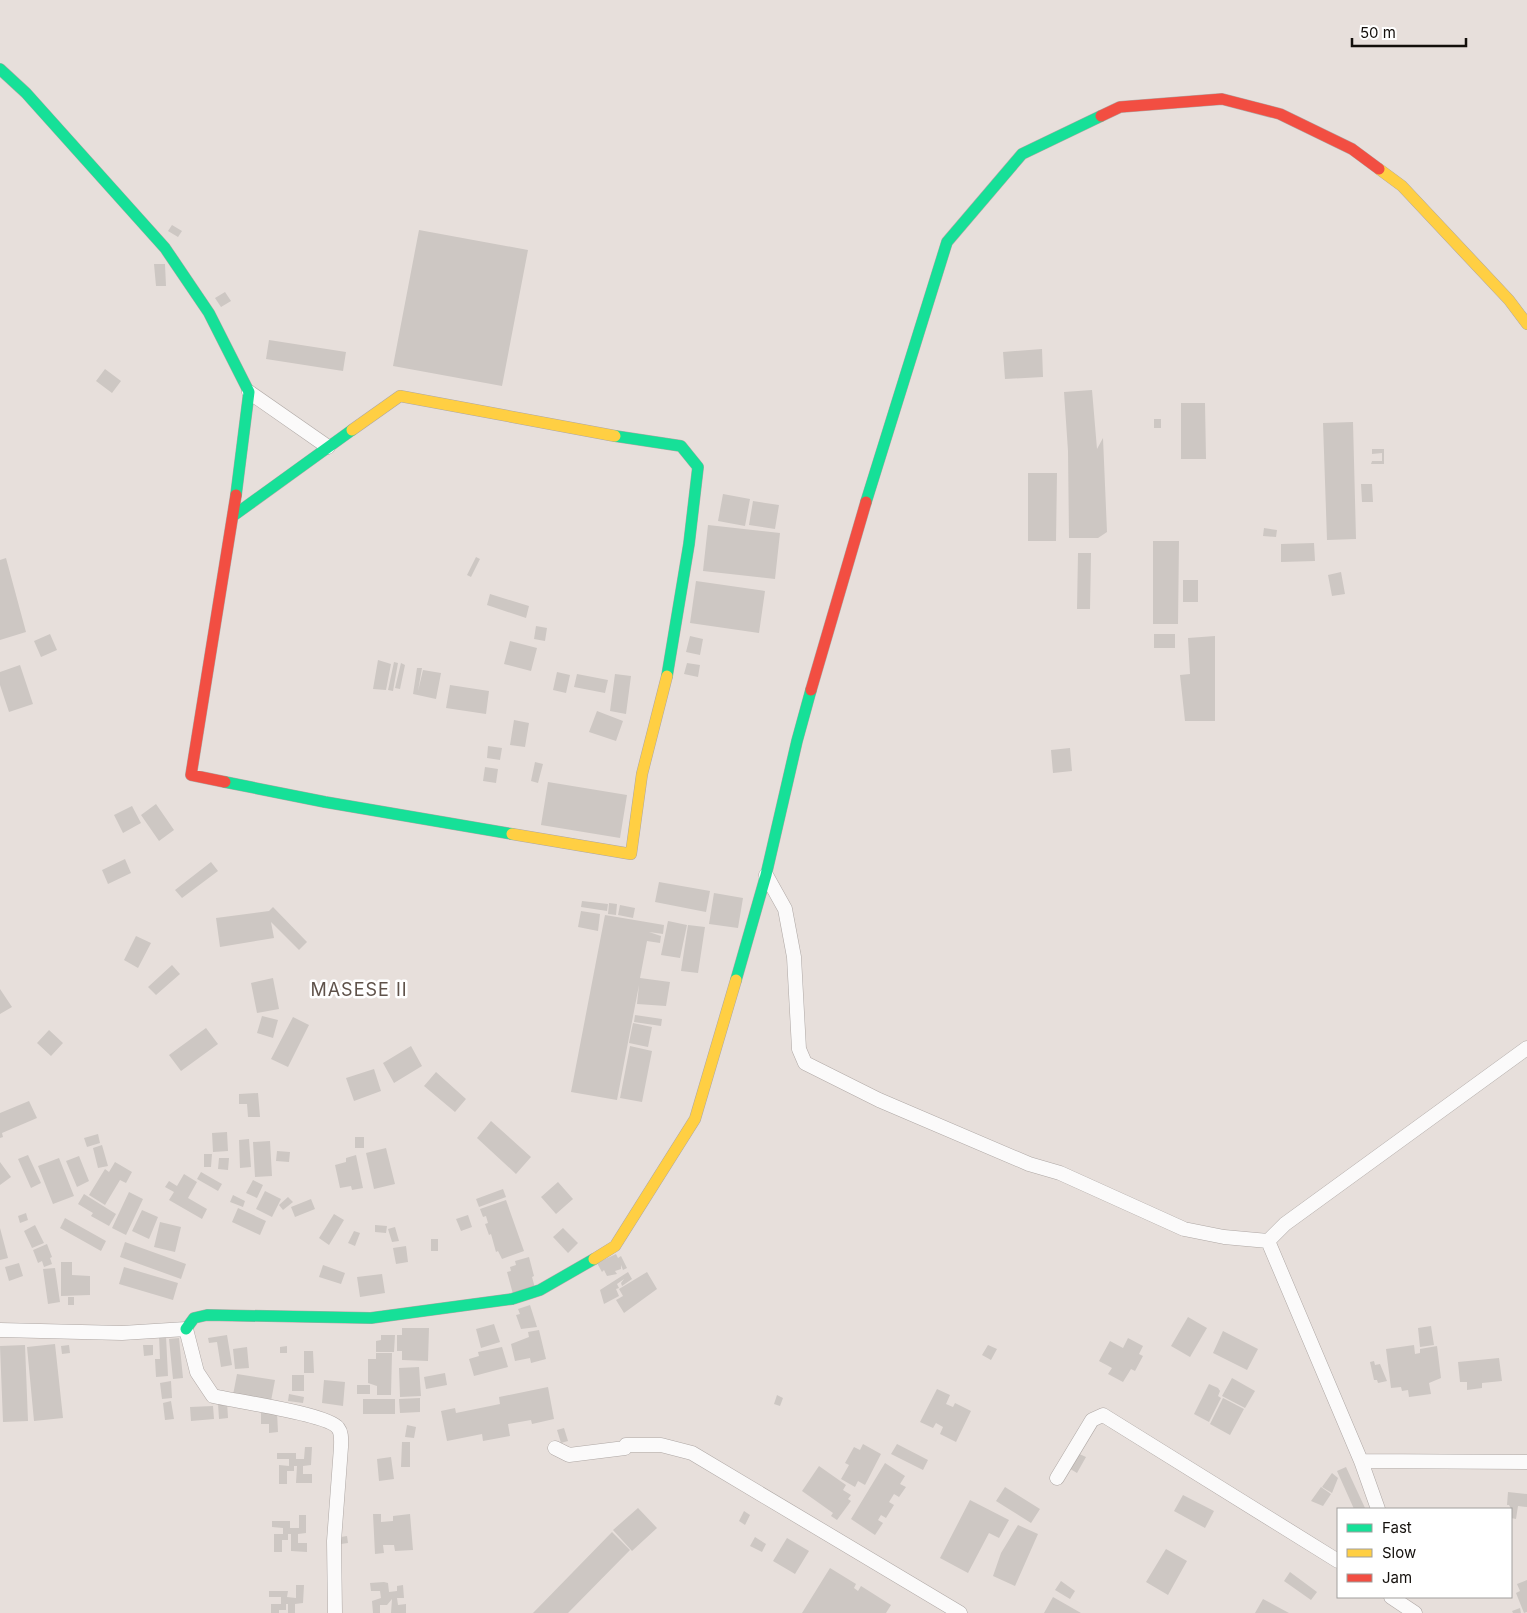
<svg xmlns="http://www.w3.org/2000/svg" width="1527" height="1613" font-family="Inter,sans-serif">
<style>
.building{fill:#cdc7c3}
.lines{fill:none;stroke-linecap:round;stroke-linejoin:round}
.street-casing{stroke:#aea7a4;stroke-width:15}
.fast-casing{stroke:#aea7a4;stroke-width:12}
.slow-casing{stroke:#aea7a4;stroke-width:12}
.jam-casing{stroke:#aea7a4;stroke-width:12}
.street{stroke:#fbfafa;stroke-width:14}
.fast{stroke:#16e098;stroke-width:11}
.slow{stroke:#ffcf43;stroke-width:11}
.jam{stroke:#f24e42;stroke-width:11}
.labels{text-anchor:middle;stroke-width:5;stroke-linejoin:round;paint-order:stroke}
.quarter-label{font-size:18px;letter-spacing:1px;fill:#5f524a;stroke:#fff}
</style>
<rect width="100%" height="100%" fill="#e7dfdb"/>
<path class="building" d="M172,225L182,231L178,237L168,231Z
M419,230L528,250L502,386L393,366Z
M154,264H165L166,286H156Z
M225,292L231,301L221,307L215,298Z
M269,340L346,352L343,371L266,359Z
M1042,349L1043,377L1005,379L1003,352Z
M105,369L121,381L112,393L96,381Z
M1092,390L1097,449L1103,438L1107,532L1098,538H1069L1068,451L1064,392Z
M1181,403H1205L1206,459H1181Z
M1154,419H1161V428H1154Z
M1353,422L1356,539L1327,540L1323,423Z
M1372,449H1384V464H1371L1372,461H1382V453L1372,454Z
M1028,473H1057L1056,541H1028Z
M1361,484H1372L1373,502H1362Z
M723,494L750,499L745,526L718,521Z
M753,501L779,505L775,529L749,525Z
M708,525L780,533L775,579L703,571Z
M1264,528L1277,530L1276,537L1263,536Z
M1153,541H1179L1178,624H1153Z
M1314,543L1315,561L1281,562V544Z
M1078,553H1091L1090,609H1077Z
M476,557L480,559L471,577L467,575Z
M6,558L26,632L0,640V560Z
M1341,572L1345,594L1332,596L1328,575Z
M1183,580H1198V602H1183Z
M696,581L765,591L759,633L690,623Z
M490,594L529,606L526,618L487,605Z
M536,626L547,628L545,641L534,639Z
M50,634L57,650L41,657L34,641Z
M1154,634H1175V648H1154Z
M690,636L703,639L700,655L686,652Z
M1215,636V721H1185L1180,675L1190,674L1188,638Z
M510,641L537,648L531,671L504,664Z
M378,660L391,664L386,690L373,689Z
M394,662L398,663L393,691L388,690Z
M401,663L405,665L400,689L395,688Z
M687,663L700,665L698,677L684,674Z
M20,665L33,704L9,712L0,685V672Z
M417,668H422L418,691L423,670L441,673L436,699L413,694Z
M557,672L570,675L566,693L553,690Z
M577,674L608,680L605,693L574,687Z
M615,674L631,676L626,714L610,711Z
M450,685L489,691L486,714L446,708Z
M597,711L623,721L616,741L589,732Z
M514,720L529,723L525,747L510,745Z
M488,746L502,748L500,760L487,758Z
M1070,748L1072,771L1053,773L1051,750Z
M535,762L543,764L538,783L531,781Z
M485,767L498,769L496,783L483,781Z
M548,782L627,795L620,838L541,825Z
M156,804L174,830L159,841L141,815Z
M132,806L141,823L123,833L114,815Z
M125,859L131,873L108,884L102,870Z
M211,862L218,871L182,898L175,890Z
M659,882L710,891L706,912L655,902Z
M714,893L743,898L738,928L709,924Z
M582,901L608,904L607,911L581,907Z
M609,903L617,904L616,915L608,914Z
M620,905L635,908L633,918L618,915Z
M273,907L307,942L299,950L271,922L274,938L220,947L216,918L269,911Z
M581,911L600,914L598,931L578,927Z
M605,915L664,925L663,934L649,932L661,936L660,943L647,941L640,978L670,982L666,1006L637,1004L639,985L617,1100L571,1092Z
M668,921L687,925L680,958L661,955Z
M688,925L705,927L698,973L681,971Z
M136,936L151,943L138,968L124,960Z
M172,965L180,974L156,995L148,987Z
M273,978L279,1009L257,1013L251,983Z
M0,989L12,1007L0,1014Z
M635,1015L662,1019L661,1026L634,1022Z
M262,1016L278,1020L273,1038L257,1033Z
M293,1017L309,1025L288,1067L271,1059Z
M633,1023L652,1027L648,1047L629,1043Z
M206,1028L218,1044L181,1071L169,1055Z
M49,1030L63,1043L51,1056L37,1043Z
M411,1046L422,1066L394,1083L383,1063Z
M630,1046L652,1051L642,1102L620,1098Z
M374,1069L381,1091L354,1101L346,1078Z
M436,1072L466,1099L455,1112L424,1086Z
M258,1093L260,1117H248L247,1104H239V1094Z
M29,1101L37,1118L2,1133L3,1137L0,1138V1113Z
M491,1121L531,1157L516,1174L477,1138Z
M227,1132L228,1151L213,1152L212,1133Z
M98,1134L100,1143L87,1147L84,1138Z
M355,1137H364V1148H355Z
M249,1139L251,1167L240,1168L239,1140Z
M270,1141L272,1176L255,1177L253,1142Z
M102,1145L108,1166L98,1168L93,1148Z
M386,1148L395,1184L374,1189L366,1153Z
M277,1151L290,1152L289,1162L276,1161Z
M204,1154H212L211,1167H204Z
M28,1155L41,1183L31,1188L18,1159Z
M356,1155L363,1188L352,1190L351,1186L340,1188L335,1165L346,1162V1158Z
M79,1156L89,1181L77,1187L66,1161Z
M59,1158L74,1196L53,1204L38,1166Z
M219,1158H229L228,1170L218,1169Z
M0,1162L11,1177L0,1185Z
M115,1162L132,1172L126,1183L120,1180L105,1205L89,1195L105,1169L109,1172Z
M201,1172L222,1184L218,1191L197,1179Z
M184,1174L197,1182L188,1198L207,1209L202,1219L169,1200L174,1192L165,1187L169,1181L177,1186Z
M253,1180L263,1185L257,1198L246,1193Z
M558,1182L573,1199L556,1214L541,1197Z
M503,1189L506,1197L479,1207L476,1199Z
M265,1191L281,1199L272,1217L256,1209Z
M129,1192L143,1199L126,1235L112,1228Z
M84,1194L116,1214L109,1226L91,1216L93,1213L78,1204Z
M233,1195L245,1201L243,1207L230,1202Z
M288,1197L293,1202L283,1210L279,1205Z
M311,1199L315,1209L295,1217L291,1207Z
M506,1200L524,1251L502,1259L498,1251L496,1252L491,1234L489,1235L485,1224L488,1223L486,1216L483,1217L480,1209Z
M238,1208L266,1221L260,1235L232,1222Z
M142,1210L158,1217L149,1239L132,1231Z
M26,1213L28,1220L20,1223L18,1216Z
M334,1214L344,1220L329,1245L319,1238Z
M468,1215L472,1227L461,1231L456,1219Z
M65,1218L106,1241L101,1251L60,1228Z
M160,1222L181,1227L175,1252L154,1247Z
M35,1225L44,1243L32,1248L24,1231Z
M375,1225L387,1226L386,1233L375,1232Z
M395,1227L399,1241L392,1242L388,1229Z
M0,1228L8,1258L0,1260Z
M563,1228L578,1243L568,1253L553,1237Z
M354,1231L360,1233L355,1246L348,1243Z
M431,1239H438V1251H431Z
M125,1242L186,1264L181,1279L120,1257Z
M47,1244L52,1257L50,1258L52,1264L44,1267L42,1261L38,1263L33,1250Z
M406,1246L408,1262L396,1264L393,1248Z
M616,1254L618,1258L621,1256L627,1268L623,1270L621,1265V1269L615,1271L617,1274L607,1276L604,1270L602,1272L597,1263Z
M529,1257L534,1276L532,1277L535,1288L513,1294L507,1272L511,1271L510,1267L516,1265L515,1261Z
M61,1262H72V1275L90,1276V1295L61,1296Z
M19,1263L23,1276L9,1281L5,1267Z
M323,1265L345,1273L341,1284L319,1277Z
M124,1267L178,1283L173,1300L119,1284Z
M55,1268L60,1302L48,1304L43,1269Z
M628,1272L632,1279L622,1286L621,1283L624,1279L617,1284L619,1288L616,1289L619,1296L604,1304L600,1290Z
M647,1272L657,1289L624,1313L616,1300L623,1296L619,1289Z
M382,1274L385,1293L360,1297L357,1277Z
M68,1297H74V1305H68Z
M530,1305L537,1327L521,1329L516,1315L520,1314L518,1309Z
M1188,1317L1207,1328L1190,1357L1171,1346Z
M494,1324L500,1342L481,1348L476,1329Z
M1431,1326L1434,1345L1420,1347L1418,1328Z
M402,1328H429L428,1361L402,1360V1351H397V1335H402Z
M539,1330L546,1359L531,1363L530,1358L515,1361L511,1344L529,1337L528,1332Z
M1223,1331L1258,1349L1247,1370L1213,1353Z
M227,1335L232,1365L221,1367L217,1342L209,1343L208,1338Z
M381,1335H395L394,1352H376V1341L381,1340Z
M159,1336H166L168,1376L156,1377L155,1359H160Z
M179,1338L183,1378L173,1379L169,1339Z
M1128,1338L1143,1346L1139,1354L1143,1356L1135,1371L1131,1369L1123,1382L1108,1374L1112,1368L1099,1361L1110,1341L1123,1348Z
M55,1344L63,1418L34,1421L27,1347Z
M25,1345L28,1421L3,1422L0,1346Z
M69,1345L70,1353L62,1354L61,1346Z
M143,1345H153V1355L144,1356Z
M988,1345L997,1349L991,1360L982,1355Z
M1414,1345L1415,1354L1420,1353V1349L1437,1346L1441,1378L1429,1383L1431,1394L1409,1397L1408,1390L1402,1391L1401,1387L1391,1388L1386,1349Z
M287,1346V1353H280V1347Z
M247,1347L249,1368L235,1369L233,1349Z
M502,1347L508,1367L474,1376L469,1359L479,1356L478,1352Z
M304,1351H313L314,1373H304Z
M376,1353H392L391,1395H377V1386L368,1383V1359H376Z
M1499,1358L1502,1381L1482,1383V1388L1467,1390V1382H1460L1458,1362Z
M1374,1361L1375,1365L1380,1364L1387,1381L1378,1383L1377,1380H1374L1370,1362Z
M419,1367L421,1396L400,1397L399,1368Z
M445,1373L447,1385L426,1389L424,1377Z
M237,1374L275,1380L271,1401L233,1395Z
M292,1375H304V1391H292Z
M1232,1378L1255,1391L1245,1408L1222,1396Z
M324,1380L345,1382L343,1406L322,1403Z
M171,1381L172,1398L162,1399L160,1383Z
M1209,1384L1218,1388L1220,1391L1218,1396L1221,1398L1209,1422L1194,1414Z
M357,1385H370V1394H357Z
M548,1387L554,1419L532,1424L531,1420L508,1424L510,1436L483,1441L482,1434L447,1441L441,1411L455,1408L456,1413L500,1404L499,1397Z
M937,1389L950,1395L946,1404L953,1407L955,1403L971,1411L956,1442L940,1434L943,1427L936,1423L933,1428L920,1422Z
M289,1394L304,1397L303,1403L288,1401Z
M777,1395L783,1398L780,1406L774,1404Z
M420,1398V1412L400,1413L399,1399Z
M1223,1398L1244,1409L1230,1435L1210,1424Z
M363,1399H395V1414H363Z
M171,1401L174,1419L165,1420L163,1403Z
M227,1402L228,1418L219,1419L218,1403Z
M213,1406L214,1419L191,1421L190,1407Z
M277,1412L278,1432L269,1433V1424H261V1413Z
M407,1425L416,1427L414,1438L405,1437Z
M564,1428L568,1441L561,1443L557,1430Z
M402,1442H410V1467H401Z
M863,1444L881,1454L865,1485L858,1481L855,1487L841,1479L849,1465L845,1463L854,1447L860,1450Z
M897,1444L928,1460L923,1470L891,1454Z
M305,1447H312L311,1465L303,1466V1474H312V1483H296L297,1466H294V1471H287V1484H279V1465L289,1466V1459H277V1453H296V1459H304Z
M1075,1452L1086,1457L1077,1473L1067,1467Z
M391,1457L394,1479L379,1481L377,1459Z
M885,1463L905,1476L900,1484L906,1487L899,1497L894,1494L889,1502L894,1505L886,1518L881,1515L878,1520L883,1523L875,1535L851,1519Z
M819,1466L846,1485L843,1490L851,1495L848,1499L851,1501L837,1520L831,1516L833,1513L802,1491Z
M1346,1467L1365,1508L1364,1509H1354L1337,1471Z
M1332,1473L1338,1478L1332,1493L1322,1487Z
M1005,1487L1040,1509L1031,1523L996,1501Z
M1321,1487L1331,1494L1323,1506L1311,1501Z
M1508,1492L1527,1494V1507L1518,1506L1516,1519L1511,1518V1509L1509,1505H1507Z
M1183,1495L1214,1511L1205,1528L1174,1511Z
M970,1500L1009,1520L999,1538L989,1533L968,1573L940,1558Z
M638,1508L657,1528L632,1551L613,1530Z
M744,1511L750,1515L745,1525L739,1521Z
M373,1514H381V1522L393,1521V1516L410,1514L413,1550L395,1551L394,1545H383L384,1553L375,1554Z
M299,1515H306V1533L298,1534V1543H307V1552L291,1551V1534H288V1540H282V1552H274V1534H283V1528L272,1527V1521H290V1528H299Z
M1018,1525L1038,1534L1015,1586L993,1576L1001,1553Z
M612,1532L630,1550L568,1613H533Z
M347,1536L348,1543L341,1544V1537Z
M755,1537L766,1544L762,1552L750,1546Z
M787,1538L809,1551L795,1574L773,1561Z
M1166,1549L1187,1561L1168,1595L1146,1582Z
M830,1568L856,1584L854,1588L858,1591L861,1586L891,1605L886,1613H802Z
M1290,1572L1317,1592L1311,1600L1284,1581Z
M1527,1580V1612L1524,1613L1516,1593L1520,1591L1517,1584Z
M1061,1581L1075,1591L1070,1599L1055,1590Z
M384,1582L388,1583L389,1592L397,1591V1586L403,1585L404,1598H397L398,1605L406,1604V1613H391L392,1599L387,1605H380V1613H373L372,1601L381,1598L380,1591H371L370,1583Z
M296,1585H304L303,1603L295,1604V1613H288V1604H286V1610H279V1613H271V1604H281V1597H269V1591H288L287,1597L296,1598Z
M1053,1597L1081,1613H1044Z
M1263,1599L1289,1613H1255Z
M1520,1608L1521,1613H1513L1512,1611Z"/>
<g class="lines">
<g class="street-casing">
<path id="street" d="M249,392L328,447
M766,875L785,909L794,957L799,1049L805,1063L879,1100L1029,1164L1060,1173L1184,1229L1224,1237L1268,1241
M0,1330L122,1333L186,1329L197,1372L213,1396C234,1401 328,1414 338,1428C342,1433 341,1440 341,1447L334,1541L335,1613
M555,1448L569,1455L625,1448L626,1445H661L692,1453L960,1613
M1361,1461L1527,1462
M1057,1478L1092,1420L1103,1415L1338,1561
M1378,1509L1361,1461L1268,1241L1285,1224L1527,1048
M1391,1597L1415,1613"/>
</g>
<g class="fast-casing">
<path id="fast" d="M0,69L26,93L165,248L209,313L249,392L236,495
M615,436L681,446L698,467L689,544L667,676
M866,502L947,242L1022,154L1101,116
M233,516L352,430
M225,782L325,802L512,834
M736,980L766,875L797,741L811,690
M186,1329L194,1318L207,1315L371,1318L512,1299L540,1290L594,1259"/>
</g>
<g class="slow-casing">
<path id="slow" d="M1379,169L1402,186L1509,300L1527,324
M352,430L400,396L615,436
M512,834L631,854L642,774L667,676
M594,1259L615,1246L695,1119L736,980"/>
</g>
<g class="jam-casing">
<path id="jam" d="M1101,116L1120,107L1222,99L1280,114L1352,149L1379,169
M811,690L866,502
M225,782L191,775L236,495"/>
</g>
<use href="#street" class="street"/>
<use href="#fast" class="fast"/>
<use href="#slow" class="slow"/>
<use href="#jam" class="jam"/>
</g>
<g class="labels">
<g class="quarter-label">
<text x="359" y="996">MASESE II</text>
</g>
</g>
<rect x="1337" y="1508" width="175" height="90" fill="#ffffff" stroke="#a19f9d"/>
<rect x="1347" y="1524" width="25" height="8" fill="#16e098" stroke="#a19f9d"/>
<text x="1382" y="1533" font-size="15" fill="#130f0b">Fast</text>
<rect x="1347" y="1549" width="25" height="8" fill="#ffcf43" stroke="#a19f9d"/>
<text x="1382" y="1558" font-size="15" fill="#130f0b">Slow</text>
<rect x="1347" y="1574" width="25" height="8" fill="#f24e42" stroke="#a19f9d"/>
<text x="1382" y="1583" font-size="15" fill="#130f0b">Jam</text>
<path d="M1352 38v8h114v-8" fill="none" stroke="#130f0b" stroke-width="2.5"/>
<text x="1360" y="38" font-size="15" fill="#130f0b" stroke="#ffffff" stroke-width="4" paint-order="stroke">50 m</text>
</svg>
